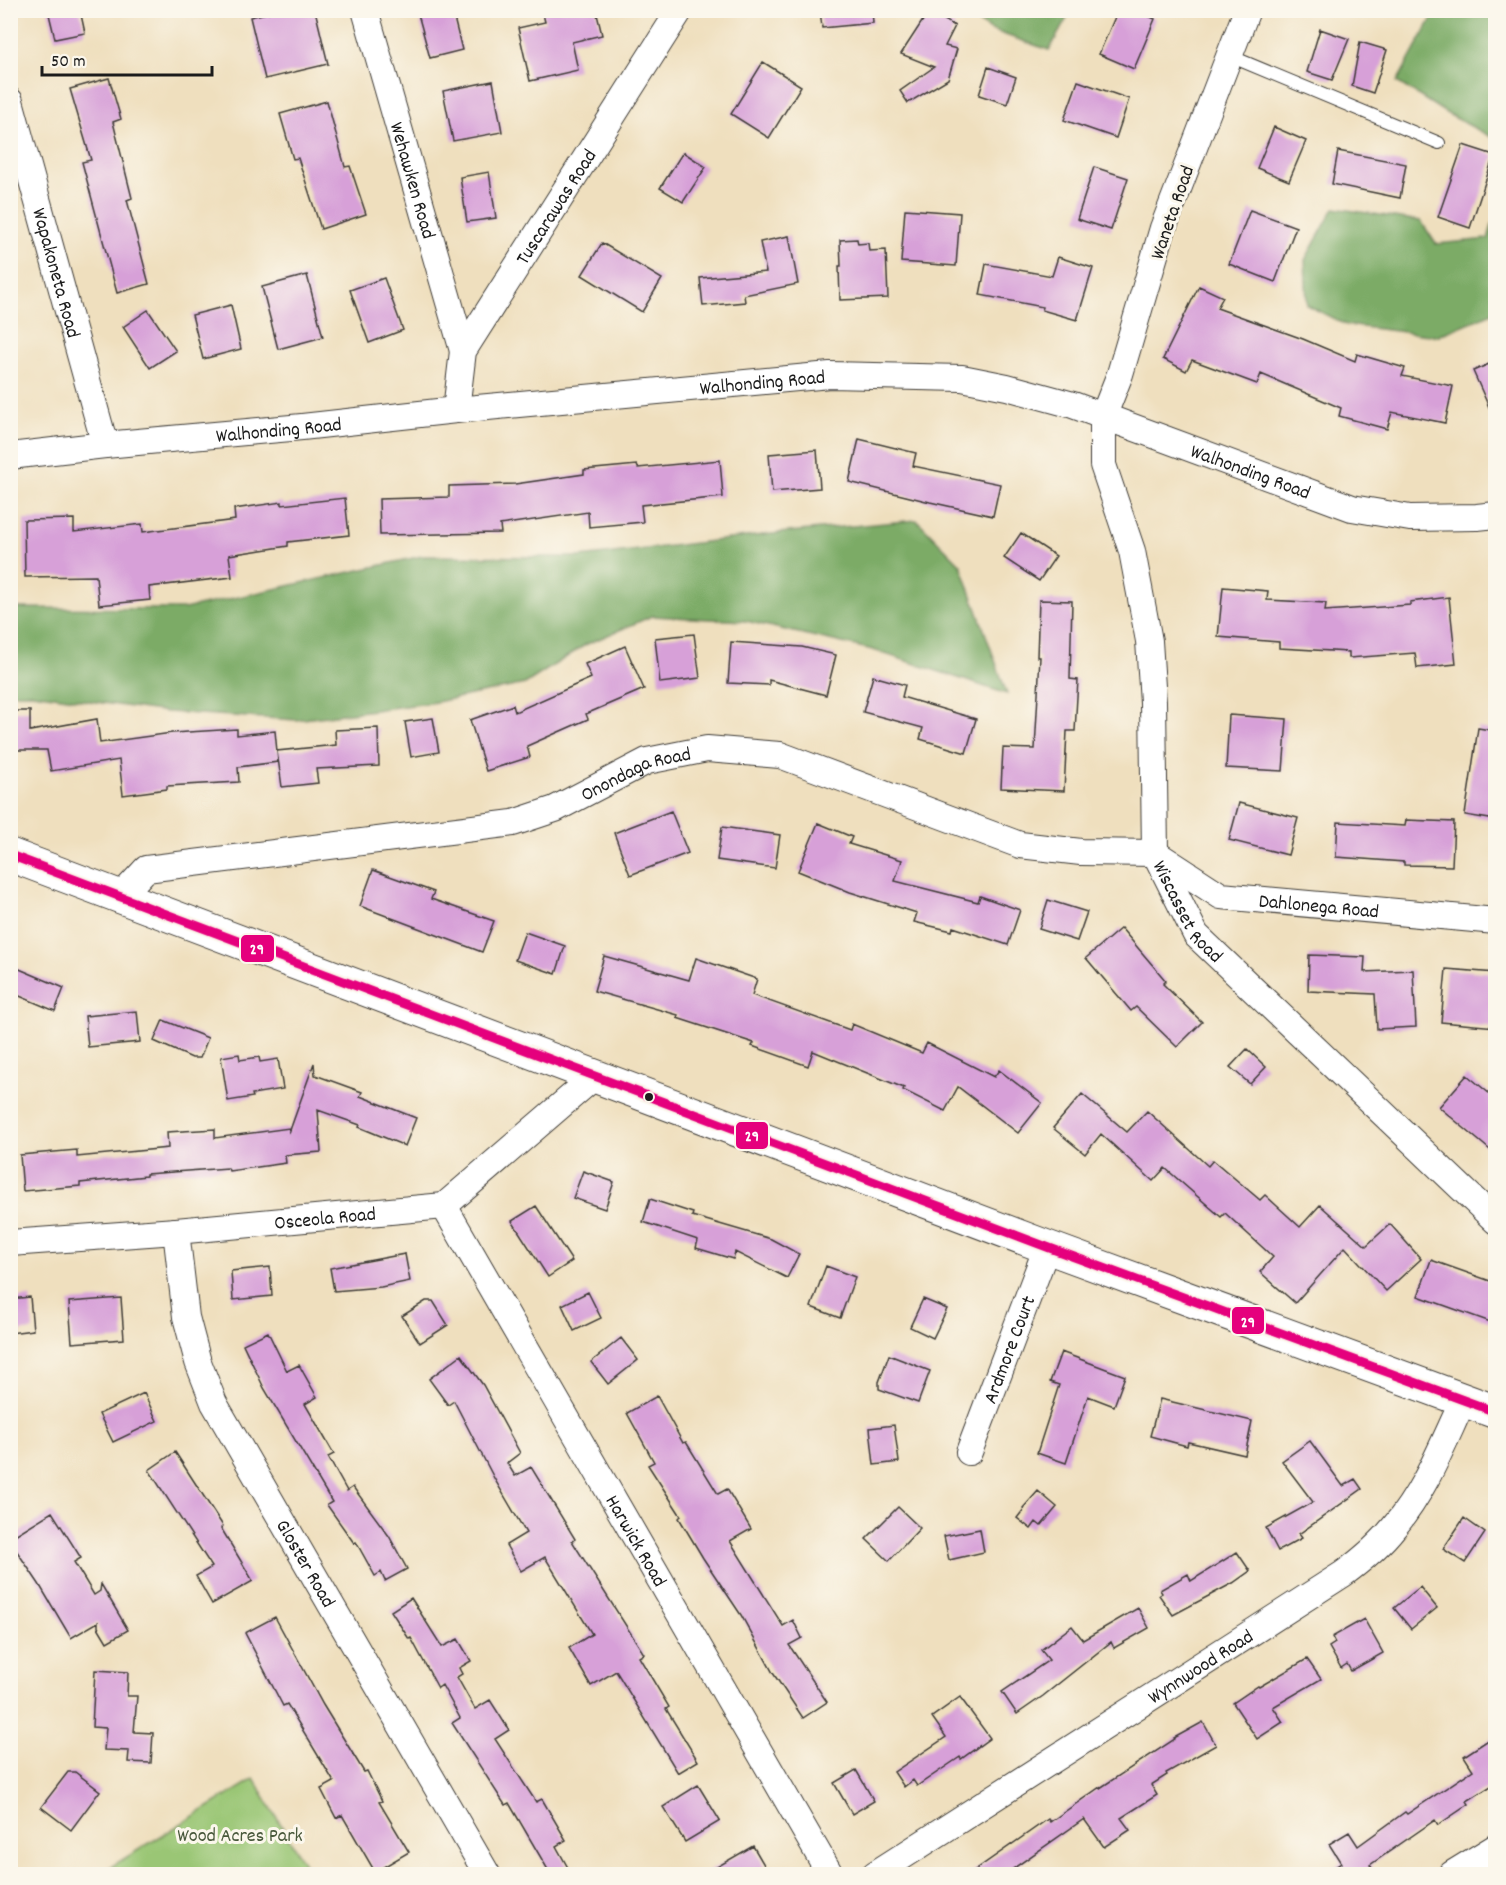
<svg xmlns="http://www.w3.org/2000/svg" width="1506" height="1885" font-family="Dekko,sans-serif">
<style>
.green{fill:#9ac674;stroke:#5b7148;stroke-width:1.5}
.forest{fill:#7bab66;stroke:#4c6441;stroke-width:1.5}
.building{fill:#d7a0d8}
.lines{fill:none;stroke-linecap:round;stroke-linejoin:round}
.lane-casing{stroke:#3c3934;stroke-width:14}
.street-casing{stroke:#3c3934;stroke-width:28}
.secondary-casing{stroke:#3c3934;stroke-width:35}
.lane{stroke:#fff;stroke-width:12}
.street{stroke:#fff;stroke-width:26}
.secondary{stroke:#fff;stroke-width:33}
.bus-1-casing{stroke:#fbf7ec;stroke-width:14}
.bus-1{stroke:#e5007d;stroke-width:9}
.bus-dot{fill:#1c1c1c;stroke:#fbf7ec;stroke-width:2}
.labels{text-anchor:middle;stroke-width:6;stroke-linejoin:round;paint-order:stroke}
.street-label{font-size:20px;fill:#1c1c1c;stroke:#fbf7ec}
.park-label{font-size:20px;fill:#48583b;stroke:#fbf7ec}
.line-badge{stroke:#fbf7ec;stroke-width:2}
.badge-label{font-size:16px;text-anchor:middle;font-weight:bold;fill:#fff}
</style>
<rect width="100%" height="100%" fill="#fbf7ec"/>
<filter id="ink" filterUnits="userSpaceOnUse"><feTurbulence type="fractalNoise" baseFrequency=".0167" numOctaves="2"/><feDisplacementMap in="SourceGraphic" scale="12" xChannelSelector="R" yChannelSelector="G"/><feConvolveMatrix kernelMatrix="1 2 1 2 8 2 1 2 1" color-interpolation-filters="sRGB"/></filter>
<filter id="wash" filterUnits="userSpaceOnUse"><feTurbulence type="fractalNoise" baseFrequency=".008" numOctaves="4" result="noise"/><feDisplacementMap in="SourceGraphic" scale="24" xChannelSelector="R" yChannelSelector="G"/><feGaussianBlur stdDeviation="1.35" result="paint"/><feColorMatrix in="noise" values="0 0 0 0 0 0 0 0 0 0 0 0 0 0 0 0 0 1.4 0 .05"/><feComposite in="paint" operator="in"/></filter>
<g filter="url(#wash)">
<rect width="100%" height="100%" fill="#efdfbe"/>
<path class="green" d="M254,1779L310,1874H99Z"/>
<path class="forest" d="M962,11H1071L1049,50L991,30Z
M1436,11H1495V139L1446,113L1397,82Z
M1334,208L1421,221L1436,244L1488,239L1495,216V312L1437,336L1346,325L1307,305L1305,260Z
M917,520L961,565L1007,694L873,650L746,621L652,616L585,645L525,684L437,702L296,720L167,712L32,693H11V608L184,609L422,556L580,557L788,532Z"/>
<g id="blocks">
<path class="building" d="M48,10H80L85,33L55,39Z
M279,10H315L328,64L265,79L250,17Z
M431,10H452L462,50L430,58L418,14Z
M542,10H596L602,35L572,42L578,70L530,81L518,28L545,22Z
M820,10H872L873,23L822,28Z
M1118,10H1135L1155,19L1134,69L1099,54Z
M929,11L955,26L945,46L957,49L948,79L908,103L900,91L934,67L901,54Z
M1320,29L1349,39L1332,80L1307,72Z
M1360,42L1387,50L1373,93L1352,86Z
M763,62L801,86L769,138L731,114Z
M988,67L1016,77L1007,104L979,95Z
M109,78L121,119L113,122L132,198L127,200L149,284L117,293L82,162L91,160L70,89Z
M493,81L502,132L453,141L443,91Z
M1078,81L1129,99L1116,138L1064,120Z
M327,101L345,167L350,166L366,214L321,229L298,158L293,159L280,114Z
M1274,127L1306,141L1289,181L1257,168Z
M1463,145L1494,155L1470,228L1438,217Z
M1338,151L1406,164L1400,198L1332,184Z
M683,152L706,167L683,202L660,188Z
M1094,167L1128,178L1111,230L1077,219Z
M489,172L496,218L467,222L460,177Z
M905,209L960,213L956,266L901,262Z
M1250,210L1296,227L1275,282L1229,264Z
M789,236L798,284L744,295L745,302L703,306L700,278L766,272L760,242Z
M857,239L858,244L868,243L869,251L886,250L888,298L840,300L839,266H841L840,240Z
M602,243L662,279L642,312L582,275Z
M1058,257L1093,268L1077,320L1042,310L1043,307L980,295L986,264L1052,276Z
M307,275L323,337L278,349L262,287Z
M384,278L403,330L369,343L350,290Z
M1199,286L1223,297L1217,308L1303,339L1355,361L1357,354L1405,368L1402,376L1453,386L1445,423L1392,412L1387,429L1339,416L1341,408L1261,374L1257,384L1192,360L1186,371L1163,359Z
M231,305L241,349L203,359L192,315Z
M148,310L176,351L150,368L123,327Z
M1496,361V423L1473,371Z
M859,439L916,453L913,466L1000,484L993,516L930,502L849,482Z
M817,450L820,488L772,492L769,454Z
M720,460L723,497L641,505L643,522L589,527L588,512L500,525L501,533L380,535L379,499L449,497V486L515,484L584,474V470L637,465L638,468Z
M345,498L349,535L288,542V546L229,555L232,577L149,587L150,600L99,605L96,576L25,577L24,520L74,519V532L142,524L143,532L235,520L234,509L282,502V505Z
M1021,533L1056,556L1039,581L1004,558Z
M1223,587L1268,591L1267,600L1326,603L1325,611L1410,605V602L1449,597L1456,664L1417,668L1415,653L1349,658V652L1279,648V642L1218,637Z
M1039,600L1072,601L1070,679L1078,680L1075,731H1067L1064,791L1001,788L1003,748L1035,749L1040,657H1037Z
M694,634L700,678L660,683L655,638Z
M731,642L802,647L836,655L826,695L769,680V685L728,683Z
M625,646L644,689L586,714L588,719L527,746L530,757L486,771L470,720L513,705L515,712L591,678L585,664Z
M873,676L905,685L902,697L976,719L966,753L920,739L923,728L863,712Z
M10,711H30V731L97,719L100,743L172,733L237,729V735L275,731L278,762L238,767L239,782L167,786V789L123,795L119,760L51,771L47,750H10Z
M1229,715L1287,719L1283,771L1226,768Z
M433,718L439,752L411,757L405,722Z
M378,728L379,766L316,769L318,783L282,787L277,751L336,745L335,730Z
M1478,728L1496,731V820L1465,815Z
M1239,803L1298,818L1288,855L1229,840Z
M671,811L688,853L630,875L614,833Z
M1406,820L1454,822L1452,866L1404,865V862L1336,857L1338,822L1405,826Z
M818,823L852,837L849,844L902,860L895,881L978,902L980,896L1020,910L1008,945L953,927L952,931L914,922L917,913L850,892L798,871Z
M722,827L780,835L775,868L717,860Z
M373,870L434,892L431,899L494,921L482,952L360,906Z
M1048,900L1087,912L1077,941L1039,929Z
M1121,928L1166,981L1163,984L1202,1022L1177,1047L1136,1007L1131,1011L1086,958Z
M525,932L565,946L556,974L515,960Z
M1309,955L1365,957L1364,972L1413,970L1416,1027L1377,1029L1375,994L1308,991Z
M604,956L689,980L696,958L757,979L752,995L850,1030L852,1024L922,1053L927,1043L994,1077L999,1070L1042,1103L1018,1133L958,1087L945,1111L903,1090L904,1088L813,1051L808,1066L752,1046L754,1043L677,1018L678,1015L594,991Z
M10,965L64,988L55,1011L10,992Z
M1446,969L1496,973V1027L1441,1022Z
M137,1011L140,1042L88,1047L85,1016Z
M163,1020L208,1038L200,1058H192L154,1041Z
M1247,1049L1266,1067L1250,1084L1230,1067Z
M239,1054L240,1060L259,1057L260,1062L278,1059L283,1089L252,1094L253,1097L228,1101L221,1057Z
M314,1063L315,1075L362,1092L360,1096L416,1118L405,1146L359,1127L360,1125L318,1110L321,1152L285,1155L286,1163L229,1171L228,1168L146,1174V1176L80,1183V1186L23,1191L20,1155L77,1150V1157L168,1148L167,1132L215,1129V1138L289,1128V1133Z
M1467,1075L1496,1099V1155L1439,1107Z
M1082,1094L1127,1132L1147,1111L1208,1166L1213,1160L1260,1200L1265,1195L1300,1227L1320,1205L1366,1246L1390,1224L1421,1259L1386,1291L1345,1247L1295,1303L1260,1272L1273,1257L1225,1213L1221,1217L1165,1168L1153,1181L1101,1134L1085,1154L1053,1128Z
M583,1171L614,1182L605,1209L573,1198Z
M650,1199L693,1213L692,1216L771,1239L799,1254L787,1278L735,1252L733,1259L696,1248L698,1240L643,1222Z
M536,1206L572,1261L548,1277L512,1221Z
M405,1254L410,1281L381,1287L334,1291L330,1268Z
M1431,1260L1496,1283V1324L1418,1296Z
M826,1266L855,1277L840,1318L811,1307Z
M270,1267L272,1296L233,1300L231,1271Z
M588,1292L601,1318L574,1331L562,1305Z
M30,1297L33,1330L10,1333V1299Z
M121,1298L124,1339L72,1343L69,1302Z
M923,1299L947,1309L933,1338L910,1327Z
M426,1301H433L448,1325L420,1343L402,1316Z
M268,1332L287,1371L299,1365L317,1397L305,1404L334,1454L328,1457L347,1491L353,1487L389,1536L407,1569L385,1581L381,1572L375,1576L356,1542L354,1543L327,1505L332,1502L264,1388L243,1344Z
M621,1338L638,1360L608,1384L591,1362Z
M1061,1352L1125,1376L1114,1406L1088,1396L1066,1463L1037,1453L1059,1385L1050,1382Z
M461,1355L483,1385L520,1453L507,1463L515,1476L531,1467L575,1539L572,1541L644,1654L639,1657L669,1707L666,1709L698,1761L678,1773L616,1671L591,1686L569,1648L592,1634L545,1557L521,1571L506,1545L526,1533L495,1480L454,1401L448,1405L429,1379Z
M889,1355L930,1371L918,1403L879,1389V1382Z
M144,1393L157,1421L113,1442L99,1414Z
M657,1396L683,1443L686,1442L718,1494L727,1489L751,1529L730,1541L783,1626L793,1620L802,1638L789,1645L827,1702L803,1718L773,1673L741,1615L703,1558L679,1518L681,1516L648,1465L654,1462L627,1413Z
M1160,1399L1252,1421L1245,1455L1188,1442L1187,1446L1150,1436Z
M894,1425L899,1462L874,1465L870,1428Z
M1310,1441L1343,1486L1355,1479L1362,1489L1299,1534L1302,1538L1278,1551L1266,1528L1313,1502L1282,1461Z
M175,1452L223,1526L221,1528L253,1581L212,1604L196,1576L212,1567L149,1470Z
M1038,1491L1057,1507L1041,1526L1036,1522L1031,1529L1017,1518L1024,1509L1023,1508Z
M898,1507L920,1528L889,1561L866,1539Z
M52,1512L81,1558L74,1562L94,1595L100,1591L101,1584L128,1630L107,1642L98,1627V1622L71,1638L39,1584L10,1541V1538Z
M1464,1518L1485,1533L1465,1563L1443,1549Z
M980,1529L984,1552L949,1560L944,1536Z
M1237,1552L1250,1571L1233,1583L1173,1615L1159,1595L1162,1593L1160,1590L1188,1574L1191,1581Z
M1420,1587L1437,1608L1411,1629L1394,1608Z
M411,1598L442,1647L458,1639L471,1661L459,1668L462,1674L457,1677L475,1709L490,1700L509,1730L495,1739L536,1802L542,1799L566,1840L556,1846L572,1875H551L509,1803L505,1805L452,1723L460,1718L442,1685L438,1688L411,1638L409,1639L391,1611Z
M1138,1608L1149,1628L1114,1648L1111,1642L1043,1696L1017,1714L1002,1692L1049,1660L1041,1650L1072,1626L1083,1640Z
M275,1617L323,1705L364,1772L367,1771L382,1801L379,1802L409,1852L375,1872L342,1815L336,1818L321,1789L334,1782L287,1704L283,1706L245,1633Z
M1364,1619L1383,1653L1351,1671L1347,1664L1341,1668L1329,1647L1335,1643L1332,1637Z
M1307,1659L1321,1679L1273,1707L1283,1722L1257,1739L1233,1703L1258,1686L1259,1687Z
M95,1670L128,1672L127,1696H137L134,1732L153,1733L151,1763L128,1762L129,1751L104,1750L106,1728L92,1727Z
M960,1697L990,1738L961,1759L960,1757L917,1786L913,1780L904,1787L894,1772L946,1737L932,1717Z
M1203,1722L1216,1745L1166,1773L1167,1775L1151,1785L1157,1795L1121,1818L1130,1830L1104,1847L1084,1819L1004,1875H968L1048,1819L1050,1822L1100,1787V1788L1175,1739L1174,1738Z
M1496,1735V1783L1467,1801L1469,1804L1438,1825L1435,1820L1370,1865L1372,1868L1361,1875H1323L1341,1863L1329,1844L1349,1832L1358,1846L1405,1812L1407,1814L1473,1770L1464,1756Z
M856,1770L874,1801L852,1814L834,1783Z
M68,1772H75L100,1791L71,1830L41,1807Z
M698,1785L720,1821L685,1842L663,1807Z
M753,1846L770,1875H703Z"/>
</g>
</g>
<g filter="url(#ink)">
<use href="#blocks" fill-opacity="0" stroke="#3c3934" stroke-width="1.5"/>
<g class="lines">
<g class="lane-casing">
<path id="lane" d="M1230,56L1439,143"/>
</g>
<g class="street-casing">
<g id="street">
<path id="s1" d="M365,10L463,351"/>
<path id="s2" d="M1247,10L1163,228L1120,374L1103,417V465L1132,551L1149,641L1153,702L1155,853L1196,935L1496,1221"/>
<path id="s3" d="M10,101L105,445"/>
<path id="s4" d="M456,410L463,351L680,10"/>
<path id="s5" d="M10,456L105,445L302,427L456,410L830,375L962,378L1007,387L1073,405L1352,508L1410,518L1477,517L1496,515"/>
<path id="s6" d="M121,896L146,869L513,823L555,809L647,761L707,749L780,755L1020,845L1081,852L1155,853L1221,896L1496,921"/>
<path id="s7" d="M444,1206L830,1874"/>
<path id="s8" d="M176,1231L186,1317L198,1362L214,1403L487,1874"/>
<path id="s9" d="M10,1243L176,1231L444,1206L594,1077"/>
<path id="s10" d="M969,1452L1047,1247"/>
<path id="s11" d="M875,1874L1343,1574C1362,1560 1379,1546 1394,1527C1425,1491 1443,1443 1463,1401"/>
<path d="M1452,1874L1496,1847"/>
</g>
</g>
<g class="secondary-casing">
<path id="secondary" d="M10,855L1047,1247L1496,1412"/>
</g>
<use href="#lane" class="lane"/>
<use href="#street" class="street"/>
<use href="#secondary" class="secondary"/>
<g class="bus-1-casing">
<path id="bus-1" d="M10,855L1047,1247L1496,1412"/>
</g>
<use href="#bus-1" class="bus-1"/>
</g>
</g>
<circle class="bus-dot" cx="649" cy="1097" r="5"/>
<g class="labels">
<g class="street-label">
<text dy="7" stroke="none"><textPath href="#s1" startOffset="177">Wehawken Road</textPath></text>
<text dy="7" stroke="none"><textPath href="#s4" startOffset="231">Tuscarawas Road</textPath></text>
<text transform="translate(1171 212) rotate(-71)" y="7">Waneta Road</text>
<text dy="7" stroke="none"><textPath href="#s3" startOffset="178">Wapakoneta Road</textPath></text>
<text dy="7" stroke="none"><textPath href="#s5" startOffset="756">Walhonding Road</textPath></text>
<text dy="7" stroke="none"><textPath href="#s5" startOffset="270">Walhonding Road</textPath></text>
<text dy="7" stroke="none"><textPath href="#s5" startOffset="1260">Walhonding Road</textPath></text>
<text dy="7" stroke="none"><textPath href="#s6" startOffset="540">Onondaga Road</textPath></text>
<text dy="7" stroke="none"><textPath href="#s6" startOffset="1258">Dahlonega Road</textPath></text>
<text dy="7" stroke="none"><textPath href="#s2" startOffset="942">Wiscasset Road</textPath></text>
<text dy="7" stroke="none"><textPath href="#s9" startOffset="316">Osceola Road</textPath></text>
<text dy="7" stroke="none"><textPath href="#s10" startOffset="110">Ardmore Court</textPath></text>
<text dy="7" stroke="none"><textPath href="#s7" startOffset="386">Harwick Road</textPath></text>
<text dy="7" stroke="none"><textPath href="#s8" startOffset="362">Gloster Road</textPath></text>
<text dy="7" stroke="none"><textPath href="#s11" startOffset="386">Wynnwood Road</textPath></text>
</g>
<g class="park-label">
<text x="240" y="1841">Wood Acres Park</text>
</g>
</g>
<g class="line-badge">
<rect x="240" y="934" width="35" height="29" rx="6" fill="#e5007d"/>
<rect x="735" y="1121" width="34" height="29" rx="6" fill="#e5007d"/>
<rect x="1231" y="1306" width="34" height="29" rx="6" fill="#e5007d"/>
</g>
<g class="badge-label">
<text x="257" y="954">29</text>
<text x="752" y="1141">29</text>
<text x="1248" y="1327">29</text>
</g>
<rect width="1506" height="1885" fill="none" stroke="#fbf7ec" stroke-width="36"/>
<path d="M42 66v9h170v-9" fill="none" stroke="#1c1c1c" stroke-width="3"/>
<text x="51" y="66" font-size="18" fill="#1c1c1c" stroke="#fbf7ec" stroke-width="4.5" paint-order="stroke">50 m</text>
</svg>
